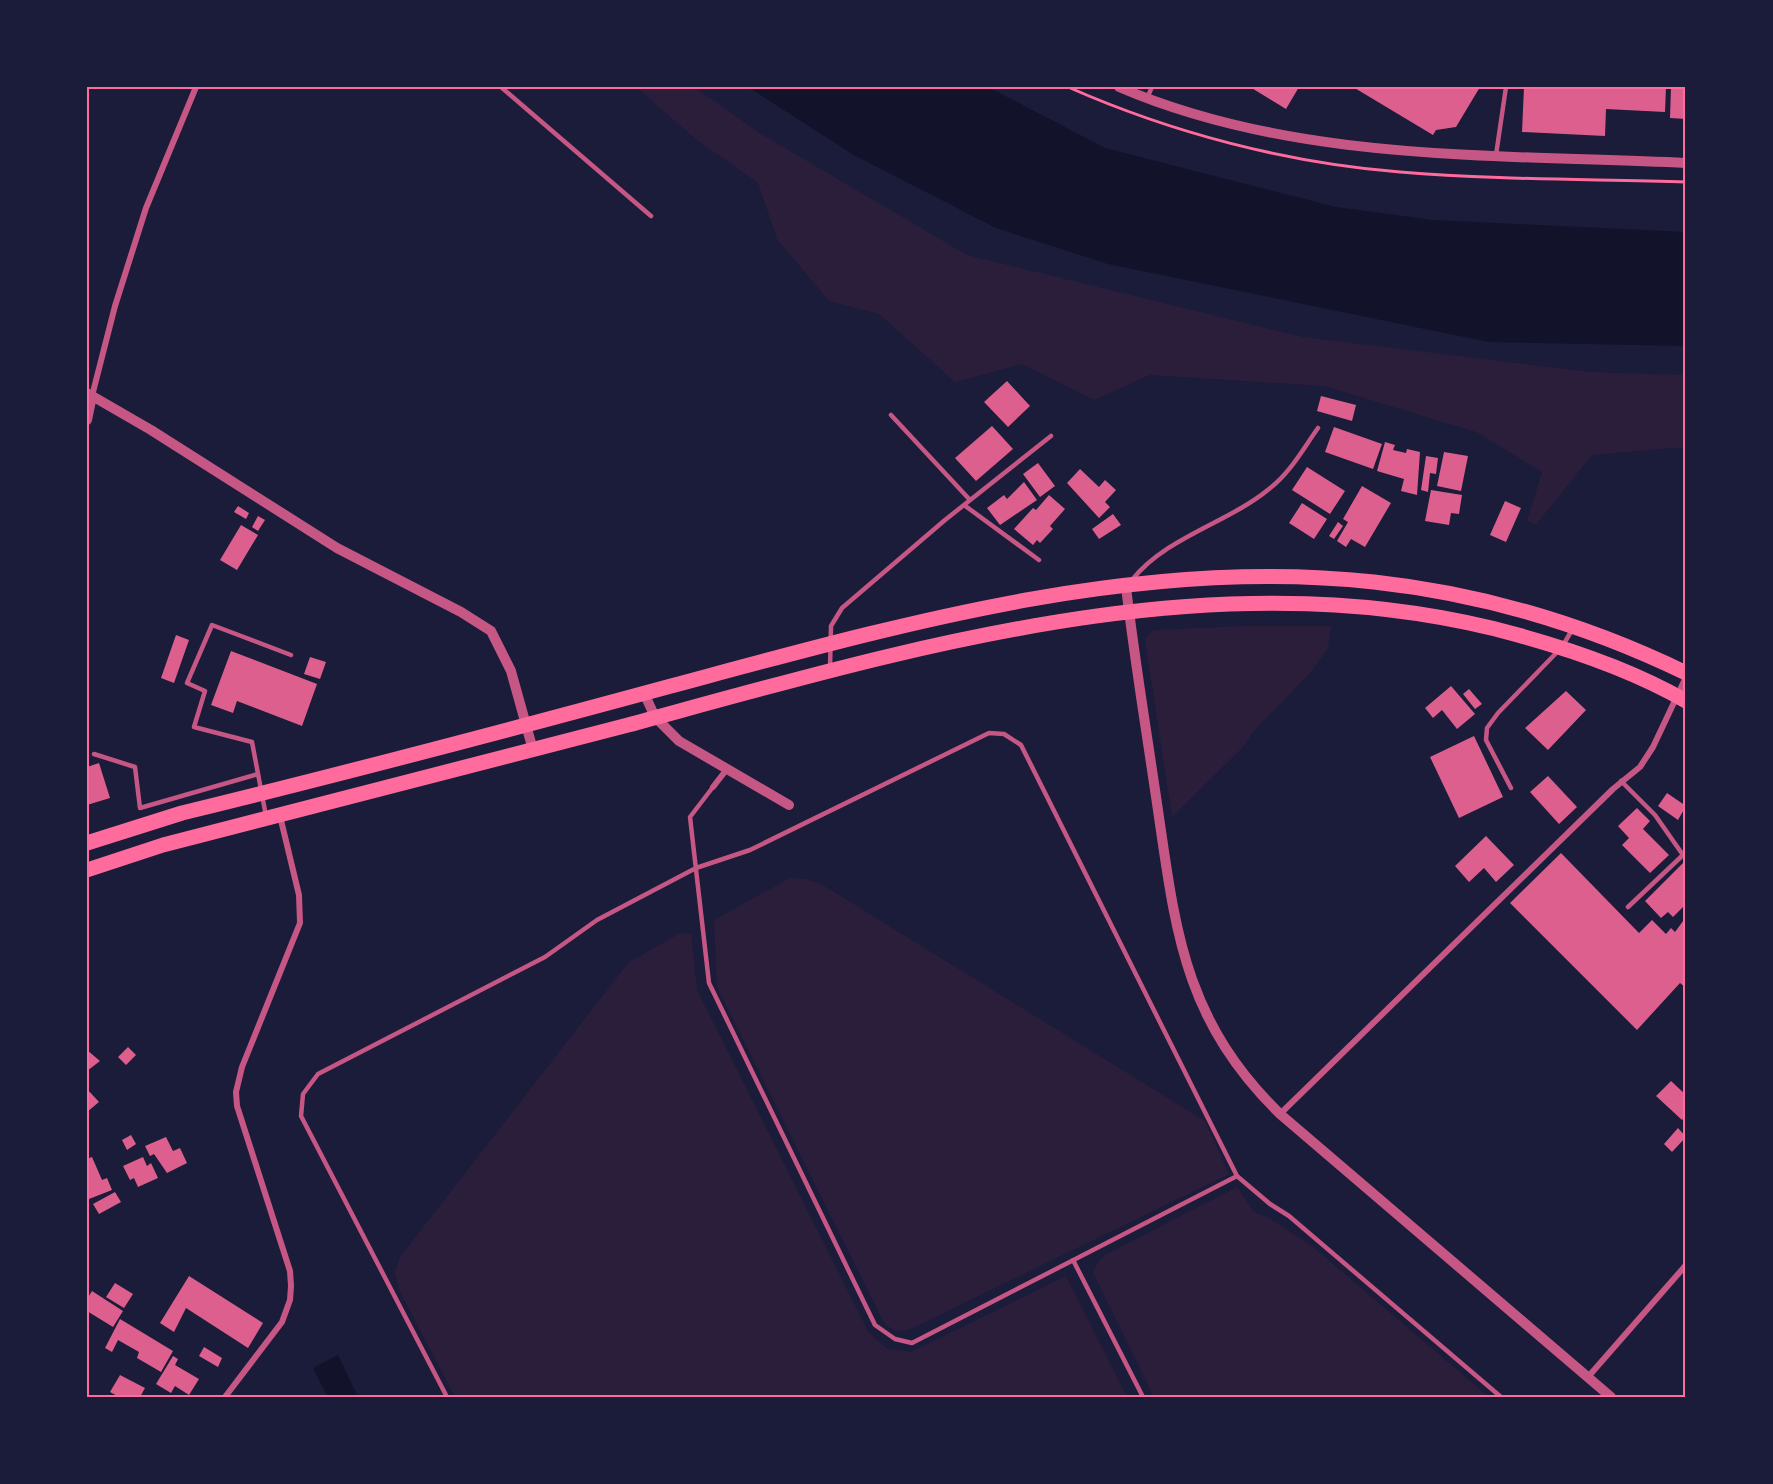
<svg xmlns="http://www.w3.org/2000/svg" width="1773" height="1484" font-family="'PT Sans',sans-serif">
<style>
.green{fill:#2a1e3b}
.water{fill:#12122b}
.building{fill:#dd5f8e}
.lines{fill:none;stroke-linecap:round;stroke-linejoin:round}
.path{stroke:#ff6b9d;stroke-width:3}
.service{stroke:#c65784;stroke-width:4.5}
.minor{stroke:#c65784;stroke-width:6}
.tertiary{stroke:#c65784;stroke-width:10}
.primary{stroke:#ff6b9d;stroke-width:15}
.neatline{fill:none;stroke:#ff6b9d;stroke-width:2}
</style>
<rect width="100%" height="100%" fill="#1b1b3a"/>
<path class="green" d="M636,87H694L761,134L967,255L1303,337L1590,372L1686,375V447L1592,455L1536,525L1527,521L1542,472L1476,432L1324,386L1150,375L1094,400L1022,364L955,382L879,314L829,301L777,239L758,183L697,140Z
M1245,626H1331L1328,648L1311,672L1253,732L1243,747L1172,817L1145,640L1153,630Z
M790,878L805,879L821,884L1205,1121L1229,1174L909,1330L896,1331L885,1325L717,987L714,920Z
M680,933L691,934L697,990L869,1333L886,1348L911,1352L1066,1276L1127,1397H455L399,1290L395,1272L400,1257L628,963Z
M1237,1187L1254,1212L1269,1218L1312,1246L1489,1397H1154L1093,1273L1098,1262L1105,1255Z"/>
<path class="water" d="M748,87H988L1105,148L1336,207L1433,220L1686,232V346L1489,342L1108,264L996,228L852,154Z
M338,1355L358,1397H328L313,1368Z"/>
<path class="building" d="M1250,87H1299L1286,109Z
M1353,87H1480L1456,127L1436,130L1433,135Z
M1524,87H1666L1665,112L1606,109L1605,136L1522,132Z
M1671,87H1686V119L1670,118Z
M1007,381L1030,406L1008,427L984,402Z
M1321,396L1356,405L1352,421L1317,411Z
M992,426L1013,449L976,481L955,458Z
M1334,427L1382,444L1373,469L1325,452Z
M1385,442L1395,445L1393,450L1406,453L1407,449L1420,452L1417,495L1401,491L1404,479L1377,471Z
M1444,452L1468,456L1461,491L1437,486Z
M1426,456L1438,458L1436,474L1430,473L1428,492L1421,490Z
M1038,463L1055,486L1040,497L1023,474Z
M1307,467L1345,491L1330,514L1292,490Z
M1080,469L1099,487L1105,480L1116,490L1105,502L1110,507L1099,518L1067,483Z
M1024,482L1037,500L1000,525L987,508L1004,495L1007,499Z
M1362,486L1391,503L1365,547L1351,539L1346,547L1337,541L1348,522L1343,519Z
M1431,490L1462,495L1459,514L1451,513L1449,525L1425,521Z
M1049,495L1065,509L1050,526L1053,529L1040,543L1037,540L1033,545L1014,529L1033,508L1036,510Z
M1505,501L1521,508L1506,542L1490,535Z
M1302,503L1327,519L1314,539L1289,523Z
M238,506L249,513L246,519L234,512Z
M1113,514L1121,525L1099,539L1092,529Z
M258,516L265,520L258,531L252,527Z
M1338,522L1343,526L1334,539L1329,536Z
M241,525L258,535L237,570L220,560Z
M176,635L189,640L174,683L161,678Z
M231,651L317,684L302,726L237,701L233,713L211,705Z
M310,657L326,662L320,679L304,674Z
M1451,686L1475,714L1457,729L1442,710L1433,718L1425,708Z
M1469,689L1482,704L1475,709L1463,694Z
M1566,691L1586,710L1548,750L1525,728Z
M1474,736L1503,797L1459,818L1430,757Z
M99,763L110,798L87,805V767Z
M1548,776L1577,807L1559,824L1530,792Z
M1667,793L1686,806L1678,820L1658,806Z
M1637,808L1650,821L1643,829L1669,855L1650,873L1622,845L1629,838L1618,826Z
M1486,836L1514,865L1496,882L1484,868L1469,882L1455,866Z
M1561,853L1639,933L1652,920L1666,934L1671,928L1675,932L1686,917V988L1680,983L1637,1030L1510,903Z
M1686,860V904L1673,917L1668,912L1661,918L1645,901Z
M128,1047L136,1055L126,1065L118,1057Z
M87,1050L100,1061L87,1071Z
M1671,1081L1686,1095V1115L1682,1120L1656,1096Z
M87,1089L99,1102L87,1112Z
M1678,1128L1686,1137L1672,1152L1664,1144Z
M131,1135L136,1144L127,1150L122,1140Z
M166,1137L173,1151L180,1148L187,1163L167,1173L154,1154L150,1156L145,1146Z
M92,1157L102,1180L107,1178L112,1190L89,1199L87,1159Z
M143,1157L147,1166L151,1163L158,1178L138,1187L134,1178L130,1180L123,1166Z
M115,1192L121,1202L99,1214L93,1204Z
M189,1276L263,1323L248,1348L186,1308L174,1332L160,1323Z
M115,1283L133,1294L124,1308L106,1297Z
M92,1291L123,1311L113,1327L87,1311V1299Z
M120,1319L173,1351L161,1372L137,1358L139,1352L118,1340L112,1352L105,1348Z
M204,1347L222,1358L218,1367L199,1356Z
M173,1356L178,1359L175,1365L199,1379L189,1395L175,1386L171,1393L156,1384Z
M120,1375L145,1388L140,1397H119L110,1392Z"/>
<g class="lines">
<path class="path" d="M1068,87C1172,133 1287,163 1400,172C1495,180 1591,179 1686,182"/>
<path class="service" d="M501,87L651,216
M1147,98L1152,87
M1496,155L1506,87
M891,415L970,500
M964,505L1039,560
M1132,580C1166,537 1228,523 1269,489C1290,473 1303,449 1318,428
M830,668L831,626L842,608L945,520L1051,436
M94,754L135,767L140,808L258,774
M1621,781L1655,815L1683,855L1628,907
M713,787L690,817L709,983L875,1325L895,1339L912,1343L1237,1176L1270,1204L1289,1216L1501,1397
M1511,788L1486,740L1487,728L1498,713L1562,647L1572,630
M266,816L252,742L194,727L205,691L187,683L212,625L291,655
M1073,1260L1143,1397
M447,1397L301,1116L303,1094L318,1074L545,957L597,920L696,868L750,850L989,733L1004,734L1021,745L1237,1176"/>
<path class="minor" d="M92,396L115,306L146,208L196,87
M713,787L727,769
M1280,1114L1613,789L1640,767L1653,747L1686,677
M1588,1377L1686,1265
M225,1397L282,1322L290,1300L291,1286L290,1271L237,1106L236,1092L242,1067L300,923L299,895L280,816"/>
<path class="tertiary" d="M1119,87C1296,163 1497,154 1686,163
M87,393L151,430L337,548L461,612L491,631L511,671L533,750
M87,420L92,396
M1126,587C1134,655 1145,722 1155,790C1175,922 1179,1015 1280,1114L1611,1397
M644,693L655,717L679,741L789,805"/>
<path class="primary" d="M87,843L182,813C346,773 509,730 671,686C898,625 1137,556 1374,582C1484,594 1587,625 1686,673
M87,870L163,845C318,806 473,766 628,725C915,647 1221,553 1518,635C1576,651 1634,671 1686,701"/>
</g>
<rect width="1773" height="1484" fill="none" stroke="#1b1b3a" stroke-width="177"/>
<rect x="88" y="88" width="1596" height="1308" class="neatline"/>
</svg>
